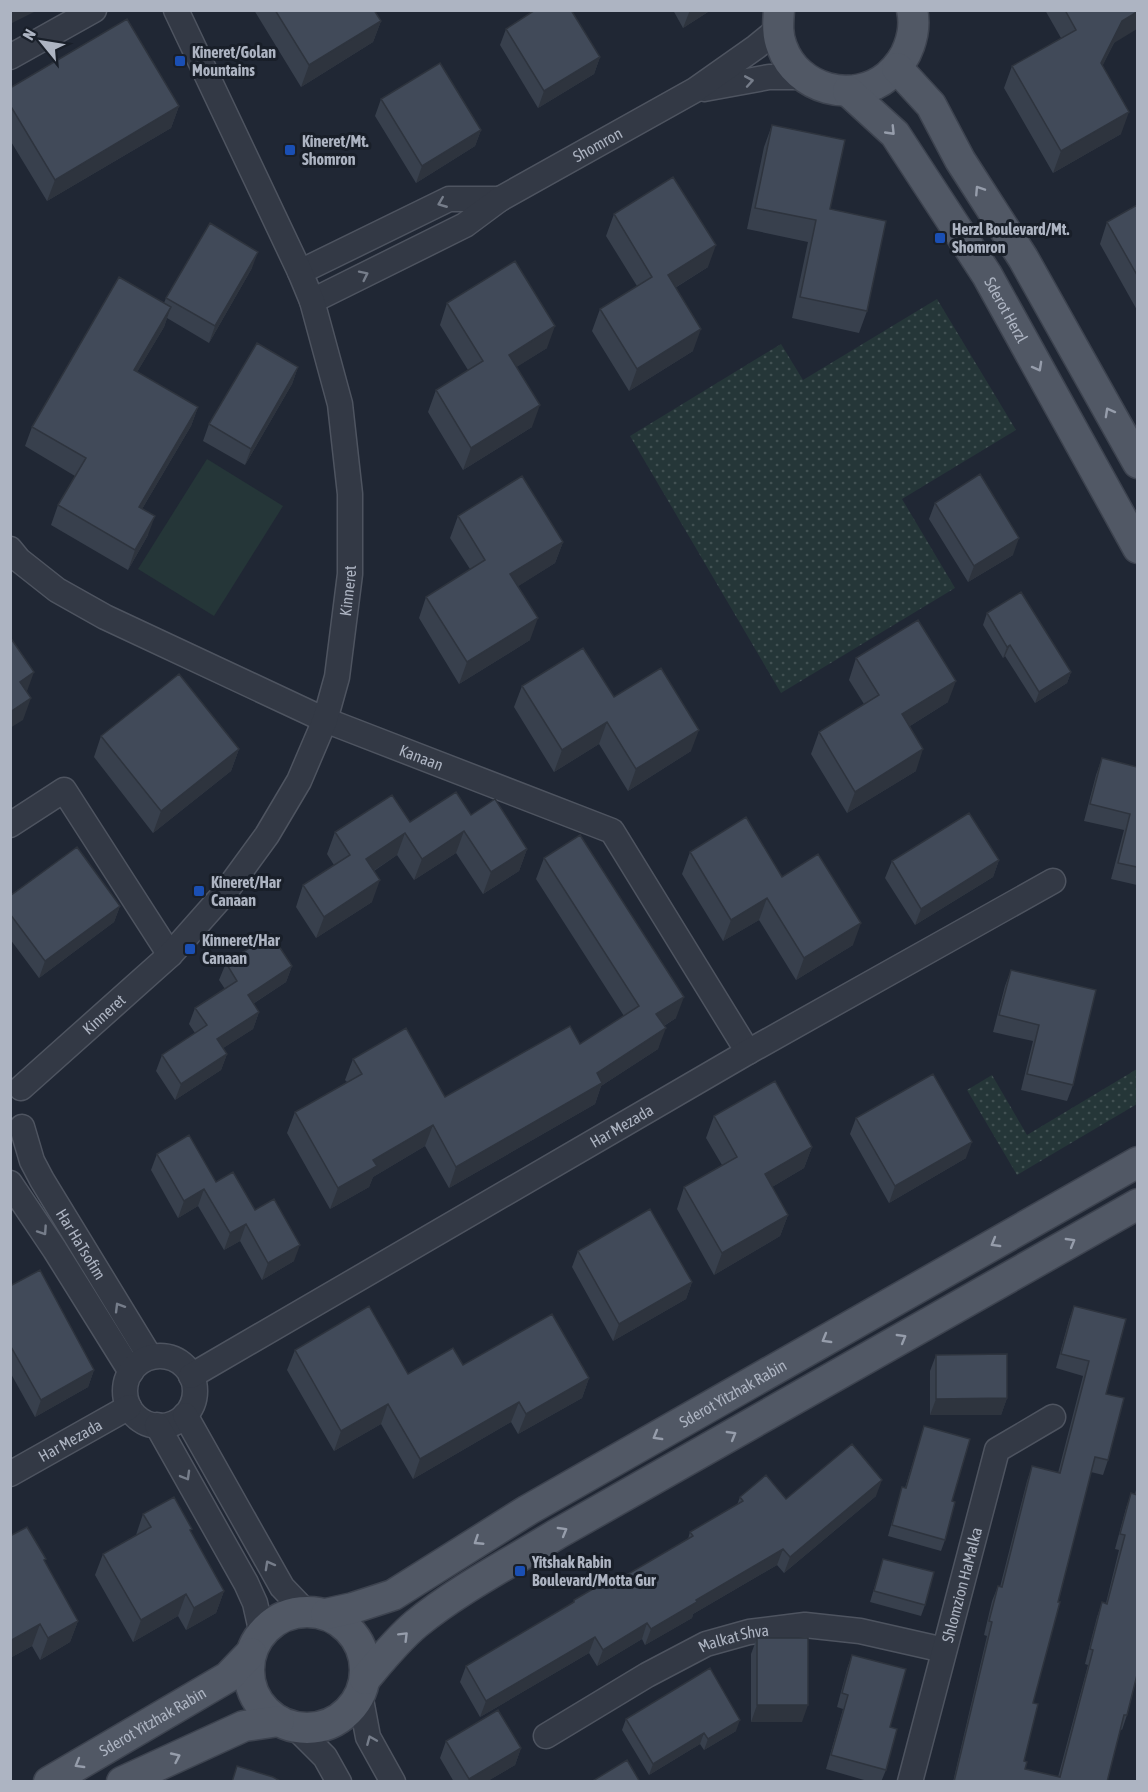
<svg xmlns="http://www.w3.org/2000/svg" width="1148" height="1792" font-family="'Asap Condensed',sans-serif">
<style>
.park{fill:url(#park-dots)}
.pitch{fill:#253638}
.lines{fill:none;stroke-linecap:round;stroke-linejoin:round}
.minor-casing{stroke:#4e5460;stroke-width:27}
.major-casing{stroke:#3d434f;stroke-width:33}
.minor{stroke:#333945;stroke-width:24}
.major{stroke:#515865;stroke-width:30}
.wall{fill:#38404d}
.shaded-wall{fill:#2e343e}
.building{fill:#414a59;stroke:#2e343e;stroke-width:1.5}
.oneway{stroke:#767d8a}
.oneway2{stroke:#969dab}
.transit-dot{fill:#1a4fb4;stroke:#191f29;stroke-width:2}
.labels{text-anchor:middle;stroke-width:6;stroke-linejoin:round;paint-order:stroke}
.poi-label{font-size:16px;font-weight:bold;fill:#adb4c2;stroke:#191f29;text-anchor:start}
.street-label{font-size:16px;fill:#adb4c2;stroke:#191f29}
</style>
<defs>
<pattern id="park-dots" width="8" height="8" patternUnits="userSpaceOnUse" patternTransform="scale(1.5)"><rect width="8" height="8" fill="#253638"/><path d="M2 2h.1M6 6h.1" fill="none" stroke="#425153" stroke-width="1.8" stroke-linecap="round"/></pattern>
</defs>
<rect width="100%" height="100%" fill="#202734"/>
<path class="park" d="M937,299L1016,430L902,499L955,588L781,693L630,436L781,344L803,380Z
M1137,1069V1104L1017,1175L967,1090L992,1075L1027,1135Z"/>
<path class="pitch" d="M207,459L283,506L214,616L138,569Z"/>
<g class="lines">
<g class="minor-casing">
<g id="minor">
<path d="M10,57L94,10"/>
<path d="M704,89L769,77H803"/>
<path d="M300,272L449,199H500"/>
<path id="s1" d="M312,301L465,225L500,199L695,90L756,47L778,29"/>
<path id="s2" d="M10,549L19,560L57,590L105,617L325,720L612,831L748,1052"/>
<path d="M10,825L64,790L170,955"/>
<path id="s3" d="M21,1088L170,955L224,894L267,835L299,781L325,720L337,677L350,574V494L340,404L312,301L300,272L176,10"/>
<path id="s4" d="M22,1127L32,1161L42,1180L150,1357"/>
<path d="M10,1183L55,1250L131,1372"/>
<circle cx="160" cy="1391" r="35"/>
<path id="s5" d="M191,1376L748,1052L1053,881"/>
<path d="M185,1415L282,1587L305,1611"/>
<path d="M157,1425L246,1583L255,1603L262,1634"/>
<path id="s6" d="M10,1474L129,1407"/>
<path d="M360,1694L368,1737L393,1782"/>
<path d="M295,1727L325,1757L339,1782"/>
<path id="s7" d="M546,1736L647,1675L706,1644L749,1632L805,1625L860,1631L944,1650"/>
<path id="s8" d="M910,1782L997,1450L1053,1417"/>
</g>
</g>
<g class="major-casing">
<g id="major">
<path d="M779,10C778,23 777,35 782,47C797,89 853,105 888,76C897,68 905,58 909,46C913,35 915,23 912,10"/>
<path d="M897,68L931,105L960,160L1023,258L1138,463"/>
<path id="s9" d="M848,91L895,134L987,275L1138,548"/>
<circle cx="307" cy="1670" r="58"/>
<path id="s10" d="M326,1614L353,1608L393,1595L528,1510L1138,1162"/>
<path d="M365,1679C381,1660 397,1640 416,1624C459,1589 510,1563 557,1534L1138,1204"/>
<path id="s11" d="M49,1782L228,1677L251,1653"/>
<path d="M122,1782L244,1726L279,1721"/>
</g>
</g>
<use href="#minor" class="minor"/>
<use href="#major" class="major"/>
</g>
<path class="wall" d="M254,10H374L381,21L373,42L301,87Z
M673,10H711L683,28Z
M1045,10H1137L1114,43L1102,66L1121,134L1053,173L1004,88L1012,66L1061,38Z
M506,29L600,57L594,74L538,108L500,45Z
M10,88L179,106L171,128L47,201L10,140Z
M381,99L481,130L475,146L416,183L375,116Z
M772,125L830,209L867,311L859,333L792,318L808,242L747,229L764,147Z
M1137,205V310L1100,244L1107,222Z
M614,214L708,267L675,288L693,351L629,391L592,331L600,309L637,286L606,236Z
M252,268L209,343L167,318L164,327L137,372L198,407L191,426L142,509L148,535L128,570L51,525L58,505L75,476L25,446L32,427L164,303L166,298Z
M447,303L547,348L516,367L532,427L463,470L428,412L436,390L468,370L440,325Z
M298,367L292,384L245,465L203,441L209,424Z
M935,503L1013,555L968,582L929,519Z
M458,516L563,542L555,563L518,586L530,640L459,684L419,618L426,597L470,569L450,538Z
M987,613L1071,672L1067,683L1035,703L1005,656L1003,658L983,625Z
M856,658L948,702L910,726L916,771L847,813L811,754L819,732L864,704L849,680Z
M522,686L614,697L691,751L628,791L599,744L554,772L514,707Z
M101,736L239,749L231,771L153,833L94,757Z
M1102,758L1137,767V885L1111,879L1124,830L1084,821L1096,775Z
M471,815L527,849L519,871L483,894L456,853L414,880L397,855L374,871L372,902L316,938L296,907L303,885L334,865L327,854L335,832Z
M690,852L782,877L853,945L796,980L759,920L723,941L682,874Z
M544,858L676,1018L664,1026L658,1049L601,1086L595,1104L449,1188L425,1146L373,1177L369,1187L330,1209L287,1133L295,1112L347,1082L345,1080L353,1059L445,1097L580,1044L624,1016L536,879Z
M999,860L993,877L915,925L885,878L892,861Z
M10,896L120,906L114,922L39,978L10,939Z
M226,963L292,966L286,982L253,1004L259,1012L253,1029L223,1048L227,1054L221,1070L175,1100L156,1071L162,1055L195,1033L189,1024L195,1008L225,989L219,980Z
M1011,970L1073,1085L1067,1101L1021,1090L1033,1041L993,1032L1005,986Z
M714,1116L812,1147L804,1168L772,1187L788,1215L780,1236L714,1275L677,1209L684,1187L722,1165L706,1138Z
M856,1118L966,1158L889,1203L850,1134Z
M157,1154L216,1182L255,1210L294,1261L262,1280L240,1241L224,1250L198,1206L178,1218L151,1170Z
M578,1251L692,1282L686,1299L613,1341L572,1267Z
M10,1286L94,1370L88,1387L35,1417L10,1372Z
M1074,1306L1106,1394L1108,1460L1103,1475L1091,1472L1033,1703L1024,1761L1025,1769L1058,1777L1088,1665L1085,1664L1097,1617L1102,1602L1106,1603L1119,1550L1115,1549L1126,1508L1131,1493L1135,1494L1137,1486V1675L1127,1715L1122,1730L1120,1729L1107,1782H953L987,1636L984,1635L992,1601L998,1586L1000,1587L1027,1481L1032,1466L1058,1473L1083,1376L1056,1368L1069,1320Z
M295,1350L408,1374L463,1365L589,1378L582,1398L518,1434L511,1422L413,1479L381,1424L334,1451L287,1370Z
M936,1355L1007,1398L1001,1415H930V1371Z
M924,1426L952,1501L945,1540L941,1551L888,1536L902,1487L905,1488Z
M876,1496L784,1573L777,1565L693,1614L692,1618L645,1645L642,1639L597,1666L589,1653L480,1717L460,1682L466,1666L573,1603L574,1600L606,1587L688,1539L690,1532L737,1505L740,1497L786,1499Z
M143,1514L191,1532L224,1591L216,1613L186,1630L178,1616L133,1642L95,1575L103,1554L136,1535Z
M10,1536L45,1562L78,1621L70,1642L40,1660L32,1646L10,1658Z
M883,1559L925,1605L921,1616L870,1602Z
M757,1638L802,1722H751V1654Z
M852,1655L890,1727L886,1770L881,1782H871L826,1769L843,1709L837,1707L847,1669Z
M626,1719L736,1731L704,1750L700,1744L649,1775L622,1730Z
M446,1741L521,1748L515,1765L486,1782H454L440,1758Z"/>
<path class="shaded-wall" d="M10,10H38L10,24Z
M690,10H711L683,28Z
M1137,12V29L1114,43L1093,85L1101,63L1122,21Z
M381,21L373,42L301,87L309,65Z
M600,57L594,74L538,108L544,91Z
M179,106L171,128L47,201L55,180Z
M1129,112L1121,134L1053,173L1061,151Z
M481,130L475,146L416,183L422,166Z
M716,245L708,267L660,297L668,275Z
M258,252L252,268L209,343L215,326Z
M171,307L164,327L127,389L134,370Z
M555,326L547,348L501,377L509,355Z
M701,329L693,351L629,391L637,369Z
M298,367L292,384L245,465L251,449Z
M540,405L532,427L463,470L471,448Z
M198,407L191,426L132,526L139,507Z
M155,516L148,535L128,570L135,550Z
M1019,538L1013,555L968,582L974,566Z
M563,542L555,563L503,596L510,574Z
M538,618L530,640L459,684L467,662Z
M1010,645L1005,656L1003,658L1007,647Z
M34,672L26,694L20,682Z
M1071,672L1067,683L1035,703L1039,692Z
M956,681L948,702L894,736L902,714Z
M31,698L23,720L10,728V712Z
M607,722L599,744L554,772L562,750Z
M699,730L691,751L628,791L636,769Z
M239,749L231,771L153,833L161,811Z
M923,749L916,771L847,813L855,792Z
M464,831L456,853L414,880L422,859Z
M405,833L397,855L358,881L366,859Z
M527,849L519,871L483,894L491,872Z
M999,860L993,877L915,925L921,909Z
M380,880L372,902L316,938L324,917Z
M767,898L759,920L723,941L731,920Z
M120,906L114,922L39,978L45,961Z
M861,923L853,945L796,980L804,958Z
M292,966L286,982L242,1011L248,995Z
M684,997L676,1018L649,1035L656,1014Z
M259,1012L253,1029L211,1056L217,1039Z
M666,1028L658,1049L601,1086L595,1104L449,1188L456,1167L597,1073Z
M227,1054L221,1070L175,1100L181,1084Z
M433,1125L425,1146L373,1177L369,1187L330,1209L338,1188L373,1160Z
M972,1142L966,1158L889,1203L895,1186Z
M812,1147L804,1168L757,1196L765,1174Z
M204,1189L198,1206L178,1218L184,1201Z
M788,1215L780,1236L714,1275L722,1253Z
M246,1224L240,1241L224,1250L230,1233Z
M300,1245L294,1261L262,1280L268,1263Z
M692,1282L686,1299L613,1341L619,1324Z
M94,1370L88,1387L35,1417L41,1400Z
M589,1378L582,1398L518,1434L526,1414Z
M1007,1398L1001,1415H930L936,1399Z
M519,1402L511,1422L413,1479L420,1459Z
M388,1404L381,1424L334,1451L341,1431Z
M882,1480L876,1496L784,1573L790,1557Z
M783,1549L777,1565L693,1614L692,1618L645,1645L651,1629L696,1600Z
M224,1591L216,1613L186,1630L194,1608Z
M186,1594L178,1616L133,1642L141,1620Z
M78,1621L70,1642L40,1660L48,1638Z
M647,1623L642,1639L597,1666L603,1650Z
M40,1624L32,1646L10,1658V1641Z
M595,1637L589,1653L480,1717L486,1701Z
M757,1705H808L802,1722H751Z
M740,1720L736,1731L704,1750L708,1739Z
M704,1733L700,1744L649,1775L653,1764Z
M521,1748L515,1765L486,1782H468L469,1779Z"/>
<path class="building" d="M275,10H374L381,21L309,65Z
M535,10H571L600,57L544,91L506,29Z
M1065,10H1137V12L1122,21L1101,63L1129,112L1061,151L1012,66L1076,30Z
M127,19L179,106L55,180L10,105V88Z
M440,63L481,130L422,166L381,99Z
M772,125L845,140L830,209L886,221L867,311L800,297L816,220L755,208Z
M673,177L716,245L668,275L701,329L637,369L600,309L652,277L614,214Z
M1137,205V275L1107,222Z
M210,223L258,252L215,326L166,298Z
M515,261L555,326L509,355L540,405L471,448L436,390L483,361L447,303Z
M119,277L171,307L134,370L198,407L139,507L155,516L135,550L58,505L86,458L32,427Z
M257,343L298,367L251,449L209,424Z
M980,474L1019,538L974,566L935,503Z
M522,476L563,542L510,574L538,618L467,662L426,597L485,560L458,516Z
M1021,592L1071,672L1039,692L1010,645L1007,647L987,613Z
M918,620L956,681L902,714L923,749L855,792L819,732L879,695L856,658Z
M10,637L34,672L20,682L31,698L10,712Z
M583,648L614,697L661,668L699,730L636,769L607,722L562,750L522,686Z
M179,674L239,749L161,811L101,736Z
M1102,758L1137,767V867L1118,863L1130,814L1090,804Z
M456,792L471,815L495,799L527,849L491,872L464,831L422,859L405,833L366,859L380,880L324,917L303,885L350,855L335,832L392,795L410,822Z
M969,813L999,860L921,909L892,861Z
M746,817L782,877L818,854L861,923L804,958L767,898L731,920L690,852Z
M580,835L684,997L656,1014L666,1028L597,1073L602,1083L456,1167L433,1125L373,1160L377,1166L338,1188L295,1112L362,1074L353,1059L406,1028L445,1097L570,1026L580,1044L639,1006L544,858Z
M77,847L120,906L45,961L10,914V896Z
M271,934L292,966L248,995L259,1012L217,1039L227,1054L181,1084L162,1055L207,1025L195,1008L237,981L226,963Z
M1011,970L1096,990L1073,1085L1027,1074L1039,1025L999,1015Z
M933,1074L972,1142L895,1186L856,1118Z
M775,1081L812,1147L765,1174L788,1215L722,1253L684,1187L737,1157L714,1116Z
M189,1135L216,1182L233,1172L255,1210L274,1199L300,1245L268,1263L246,1224L230,1233L204,1189L184,1201L157,1154Z
M650,1209L692,1282L619,1324L578,1251Z
M40,1270L94,1370L41,1400L10,1345V1286Z
M369,1306L408,1374L453,1348L463,1365L552,1314L589,1378L526,1414L519,1402L420,1459L388,1404L341,1431L295,1350Z
M1074,1306L1126,1319L1106,1394L1124,1398L1108,1460L1095,1457L1058,1602H1060L1033,1703L1038,1704L1024,1761L1027,1762L1025,1769L1060,1777L1093,1650L1090,1649L1102,1602L1107,1604L1125,1535L1120,1534L1131,1493L1137,1495V1492V1675L1127,1715H1124L1107,1782H954L992,1622L989,1621L998,1586L1002,1587L1032,1466L1060,1473L1089,1361L1061,1354Z
M1007,1354V1398L936,1399V1355Z
M924,1426L970,1439L952,1501L955,1502L945,1540L892,1525L902,1487L906,1488Z
M852,1444L882,1480L790,1557L783,1549L696,1600L697,1602L651,1629L647,1623L603,1650L595,1637L486,1701L466,1666L574,1602V1600L603,1583L606,1587L693,1536L690,1532L743,1501L740,1497L766,1475L786,1499Z
M174,1497L192,1529L190,1530L224,1591L194,1608L186,1594L141,1620L103,1554L151,1527L143,1514Z
M27,1527L46,1559L44,1560L78,1621L48,1638L40,1624L10,1641V1536Z
M883,1559L934,1572L925,1605L874,1591Z
M757,1638H808V1705H757Z
M852,1655L906,1669L890,1727L897,1729L886,1770L831,1755L848,1695L842,1693Z
M710,1668L740,1720L708,1739L704,1733L653,1764L626,1719Z
M498,1710L521,1748L469,1779L446,1741Z
M627,1760L640,1782H591Z
M237,1766L273,1777L282,1782H232Z"/>
<defs><path id="oneway-chevron" d="M-2-3.5L2.5 0L-2 3.5" fill="none" stroke-width="1.6" stroke-linecap="round" stroke-linejoin="round" transform="scale(1.5)"/></defs>
<g class="oneway">
<use href="#oneway-chevron" transform="translate(749 81) rotate(-10)"/>
<use href="#oneway-chevron" transform="translate(442 203) rotate(158)"/>
<use href="#oneway-chevron" transform="translate(364 275) rotate(-26)"/>
<use href="#oneway-chevron" transform="translate(43 1231) rotate(56)"/>
<use href="#oneway-chevron" transform="translate(119 1307) rotate(-121)"/>
<use href="#oneway-chevron" transform="translate(186 1476) rotate(60)"/>
<use href="#oneway-chevron" transform="translate(269 1565) rotate(-119)"/>
<use href="#oneway-chevron" transform="translate(371 1740) rotate(-113)"/>
</g>
<g class="oneway2">
<use href="#oneway-chevron" transform="translate(891 131) rotate(46)"/>
<use href="#oneway-chevron" transform="translate(979 190) rotate(-123)"/>
<use href="#oneway-chevron" transform="translate(1038 367) rotate(61)"/>
<use href="#oneway-chevron" transform="translate(1109 412) rotate(-119)"/>
<use href="#oneway-chevron" transform="translate(1071 1242) rotate(-30)"/>
<use href="#oneway-chevron" transform="translate(995 1243) rotate(150)"/>
<use href="#oneway-chevron" transform="translate(902 1338) rotate(-30)"/>
<use href="#oneway-chevron" transform="translate(826 1339) rotate(150)"/>
<use href="#oneway-chevron" transform="translate(732 1435) rotate(-30)"/>
<use href="#oneway-chevron" transform="translate(657 1436) rotate(150)"/>
<use href="#oneway-chevron" transform="translate(563 1531) rotate(-30)"/>
<use href="#oneway-chevron" transform="translate(478 1541) rotate(147)"/>
<use href="#oneway-chevron" transform="translate(404 1636) rotate(-45)"/>
<use href="#oneway-chevron" transform="translate(176 1757) rotate(-25)"/>
<use href="#oneway-chevron" transform="translate(79 1764) rotate(150)"/>
</g>
<g class="transit-dot">
<rect x="174" y="55" width="12" height="12" rx="3"/>
<rect x="284" y="144" width="12" height="12" rx="3"/>
<rect x="934" y="232" width="12" height="12" rx="3"/>
<rect x="193" y="885" width="12" height="12" rx="3"/>
<rect x="184" y="943" width="12" height="12" rx="3"/>
<rect x="514" y="1565" width="12" height="12" rx="3"/>
</g>
<g class="labels">
<g class="poi-label">
<text x="192" y="58">Kineret/Golan<tspan x="192" dy="18">Mountains</tspan></text>
<text x="302" y="147">Kineret/Mt.<tspan x="302" dy="18">Shomron</tspan></text>
<text x="952" y="235">Herzl Boulevard/Mt.<tspan x="952" dy="18">Shomron</tspan></text>
<text x="211" y="888">Kineret/Har<tspan x="211" dy="18">Canaan</tspan></text>
<text x="202" y="946">Kinneret/Har<tspan x="202" dy="18">Canaan</tspan></text>
<text x="532" y="1568">Yitshak Rabin<tspan x="532" dy="18">Boulevard/Motta Gur</tspan></text>
</g>
<g class="street-label">
<text dy="6" stroke="none"><textPath href="#s1" startOffset="326">Shomron</textPath></text>
<text dy="6" stroke="none"><textPath href="#s9" startOffset="272">Sderot Herzl</textPath></text>
<text dy="6" stroke="none"><textPath href="#s3" startOffset="615">Kinneret</textPath></text>
<text dy="6" stroke="none"><textPath href="#s2" startOffset="464">Kanaan</textPath></text>
<text dy="6" stroke="none"><textPath href="#s3" startOffset="111">Kinneret</textPath></text>
<text dy="6" stroke="none"><textPath href="#s5" startOffset="498">Har Mezada</textPath></text>
<text dy="6" stroke="none"><textPath href="#s4" startOffset="132">Har HaTsofim</textPath></text>
<text dy="6" stroke="none"><textPath href="#s10" startOffset="465">Sderot Yitzhak Rabin</textPath></text>
<text dy="6" stroke="none"><textPath href="#s6" startOffset="69">Har Mezada</textPath></text>
<text dy="6" stroke="none"><textPath href="#s8" startOffset="204">Shlomzion HaMalka</textPath></text>
<text dy="6" stroke="none"><textPath href="#s7" startOffset="213">Malkat Shva</textPath></text>
<text dy="6" stroke="none"><textPath href="#s11" startOffset="120">Sderot Yitzhak Rabin</textPath></text>
</g>
</g>
<rect width="1148" height="1792" fill="none" stroke="#adb4c2" stroke-width="24"/>
<g transform="translate(42 42) rotate(300)" stroke="#191f29" stroke-width="4.5" paint-order="stroke">
<path d="M0-4.5L10 22L0 15L-10 22Z" fill="#adb4c2"/>
<text y="-9" font-size="16" font-weight="bold" text-anchor="middle" fill="#adb4c2">N</text>
</g>
</svg>
